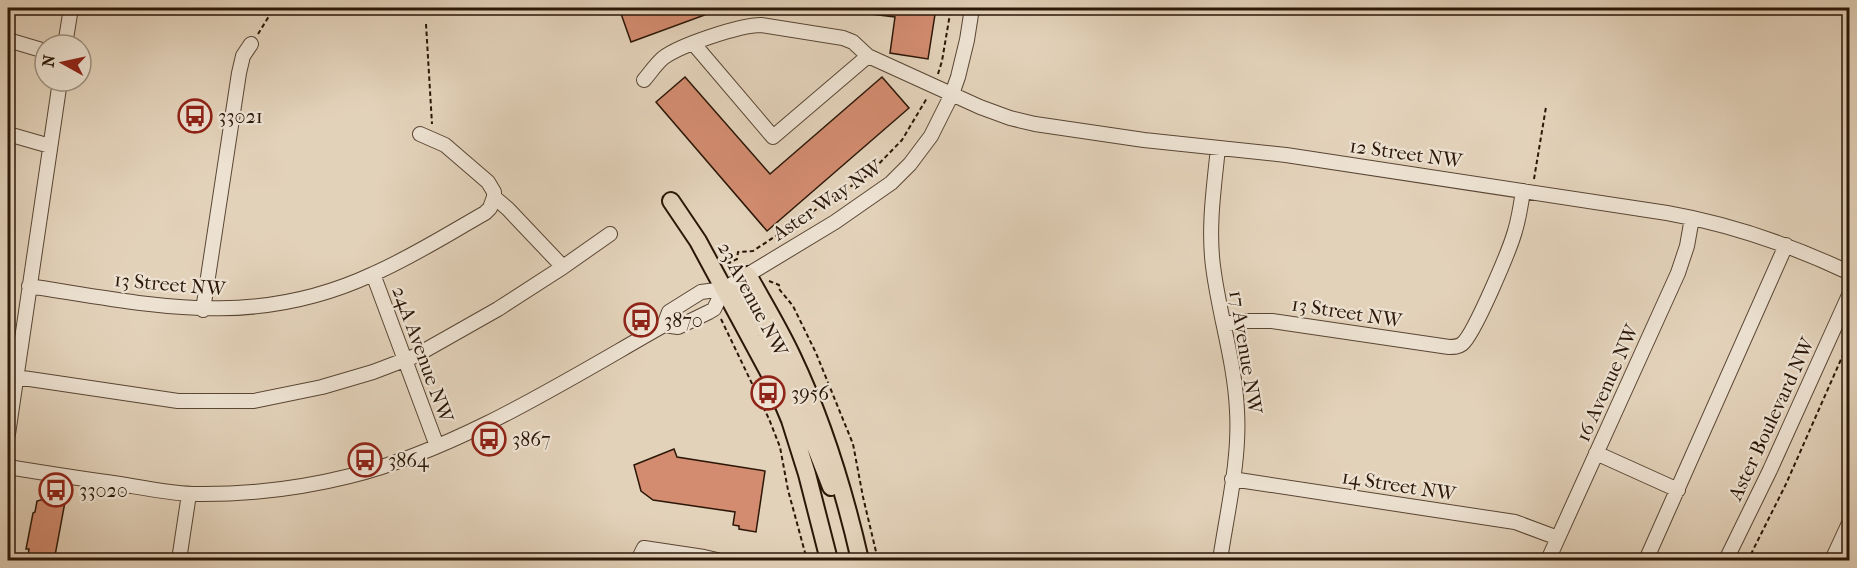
<svg xmlns="http://www.w3.org/2000/svg" width="1857" height="568" font-family="'IM FELL French Canon',serif">
<style>
.building{fill:#d38c70;stroke:#2b1707;stroke-width:1.5}
.lines{fill:none;stroke-linecap:round;stroke-linejoin:round}
.minor-casing{stroke:#594634;stroke-width:16}
.major-casing{stroke:#2b1707;stroke-width:20}
.path{stroke:#2b1707;stroke-width:2;stroke-dasharray:4.5 3;stroke-linecap:butt}
.minor{stroke:#ede2d2;stroke-width:14}
.major{stroke:#e3d2ba;stroke-width:16}
.labels{text-anchor:middle;stroke-width:4.5;stroke-linejoin:round;paint-order:stroke}
.poi-label{font-size:20px;fill:#2b1707;stroke:#ede2d2;text-anchor:start}
.street-label{font-size:20px;fill:#2b1707;stroke:#ede2d2}
</style>
<rect width="100%" height="100%" fill="#e3d2ba"/>
<filter id="stains"><feTurbulence type="fractalNoise" baseFrequency=".00333" numOctaves="4"/><feColorMatrix values="0 0 0 0 .2 0 0 0 0 .09 0 0 0 0 .02 0 0 0 .5 -.17"/></filter>
<radialGradient id="worn" r=".72"><stop offset=".6" stop-color="#630" stop-opacity="0"/><stop offset="1" stop-color="#630" stop-opacity=".3"/></radialGradient>
<path class="building" d="M619,8H721V9L631,42Z
M872,8H936L928,59L890,53L895,17L871,14Z
M685,77L770,174L882,77L909,108L767,231L656,102Z
M674,449L677,457L765,471L756,532L739,529V526L733,525L735,512L653,500L641,491L634,465Z
M44,499L65,502L54,561H27L29,549H26L33,513L35,512L37,501Z"/>
<g class="lines">
<g class="minor-casing">
<path id="minor" d="M8,40L45,51
M693,43L773,137L868,56
M65,45L71,8
M644,80C650,73 656,64 663,58C680,45 740,25 761,25L843,38L853,42L868,56L980,107L1010,118L1035,124L1144,140L1286,155L1667,213C1730,224 1791,245 1850,273
M8,134L50,146
M1218,148C1214,187 1208,227 1213,266C1219,315 1235,362 1237,411C1240,460 1227,512 1220,560
M494,197L508,209L563,267
M373,274L437,446
M29,286C153,305 253,330 373,274C412,257 448,234 485,213L490,208L494,197V192L488,182L445,145L420,134
M203,310L239,73L243,56L251,44
M1224,324L1246,321H1272L1449,347C1454,347 1458,347 1462,344C1474,335 1510,249 1515,231C1519,218 1521,204 1523,191
M664,325L678,327L709,312L714,309L724,289
M16,377L178,401H254L322,387L373,372L415,356L498,309L563,267L610,234
M8,434L60,81
M1596,453L1678,490
M8,467C45,473 82,479 120,484C144,488 168,493 192,494C245,495 298,489 350,476C459,449 567,380 664,325L669,312L701,292L724,289L835,222L891,183L910,164L931,136L952,94L958,77L967,40L972,8
M1232,479L1515,522L1558,538
M179,560L189,494
M638,560L644,548L704,557L717,560
M1548,560L1678,273L1687,246L1692,218
M1646,560L1786,245
M1726,560L1770,470L1850,293
M1832,560L1850,521"/>
</g>
<g class="major-casing">
<path id="major" d="M671,201L698,241L774,382L790,420L807,474L829,560
M748,275C763,302 779,328 792,356C823,421 844,490 860,560
M724,289C732,292 739,294 744,300C762,320 773,348 784,372C801,410 816,448 831,487"/>
</g>
<path class="path" d="M426,24L432,124
M258,34L274,8
M938,74L942,61L951,8
M1534,179L1546,107
M727,264L737,259L738,252L753,251L868,175L902,140L927,98
M769,281L779,285V289L793,306L816,353L853,444L863,497L878,560
M721,319L769,419L780,447L788,490L807,560
M1746,560L1750,556L1786,484L1850,339"/>
<use href="#minor" class="minor"/>
<use href="#major" class="major"/>
</g>
<defs>
<g id="bus-ring" transform="scale(1.725)"><circle r="9.5" fill="#ede2d2" stroke="#8f2418" stroke-width="1.5"/><path d="M-5-6H5V4H4V6H2V4H-2V6H-4V4H-5ZM-3.5-4V0h7V-4ZM-3.5 1.2v1.5H-2V1.2ZM2 1.2v1.5H3.5V1.2Z" fill="#8f2418"/></g>
</defs>
<g fill-rule="evenodd">
<use href="#bus-ring" x="195" y="116"/>
<use href="#bus-ring" x="641" y="320"/>
<use href="#bus-ring" x="768" y="393"/>
<use href="#bus-ring" x="489" y="439"/>
<use href="#bus-ring" x="365" y="460"/>
<use href="#bus-ring" x="56" y="490"/>
</g>
<g class="labels">
<g class="poi-label">
<text x="218" y="123">33021</text>
<text x="664" y="327">3870</text>
<text x="791" y="400">3956</text>
<text x="512" y="446">3867</text>
<text x="388" y="467">3864</text>
<text x="79" y="497">33020</text>
</g>
<g class="street-label">
<text transform="translate(1406 153) rotate(8)" y="7">12 Street NW</text>
<text transform="translate(827 200) rotate(-34)" y="7">Aster Way NW</text>
<text transform="translate(170 284) rotate(5)" y="7">13 Street NW</text>
<text transform="translate(753 299) rotate(62)" y="7">23 Avenue NW</text>
<text transform="translate(1347 312) rotate(9)" y="7">13 Street NW</text>
<text transform="translate(1246 352) rotate(81)" y="7">17 Avenue NW</text>
<text transform="translate(423 354) rotate(70)" y="7">24A Avenue NW</text>
<text transform="translate(1607 383) rotate(-66)" y="7">16 Avenue NW</text>
<text transform="translate(1771 419) rotate(-65)" y="7">Aster Boulevard NW</text>
<text transform="translate(1399 485) rotate(9)" y="7">14 Street NW</text>
</g>
</g>
<rect width="1857" height="568" fill="none" stroke="#e3d2ba" stroke-width="30"/>
<rect x="9" y="9" width="1839" height="550" fill="none" stroke="#2b1707" stroke-width="3"/>
<rect x="15" y="15" width="1827" height="538" fill="none" stroke="#2b1707" stroke-width="1.5"/>
<g transform="translate(63 63) rotate(278)"><circle r="28" fill="#ede2d2" stroke="#9f9181" stroke-width="1.5"/>
<path d="M0-4.5L10 22L0 15L-10 22Z" fill="#8f2418"/>
<text y="-9" font-size="16" font-weight="bold" text-anchor="middle" fill="#2b1707">N</text>
</g>
<rect width="100%" height="100%" filter="url(#stains)"/>
<rect width="100%" height="100%" fill="url(#worn)"/>
</svg>
